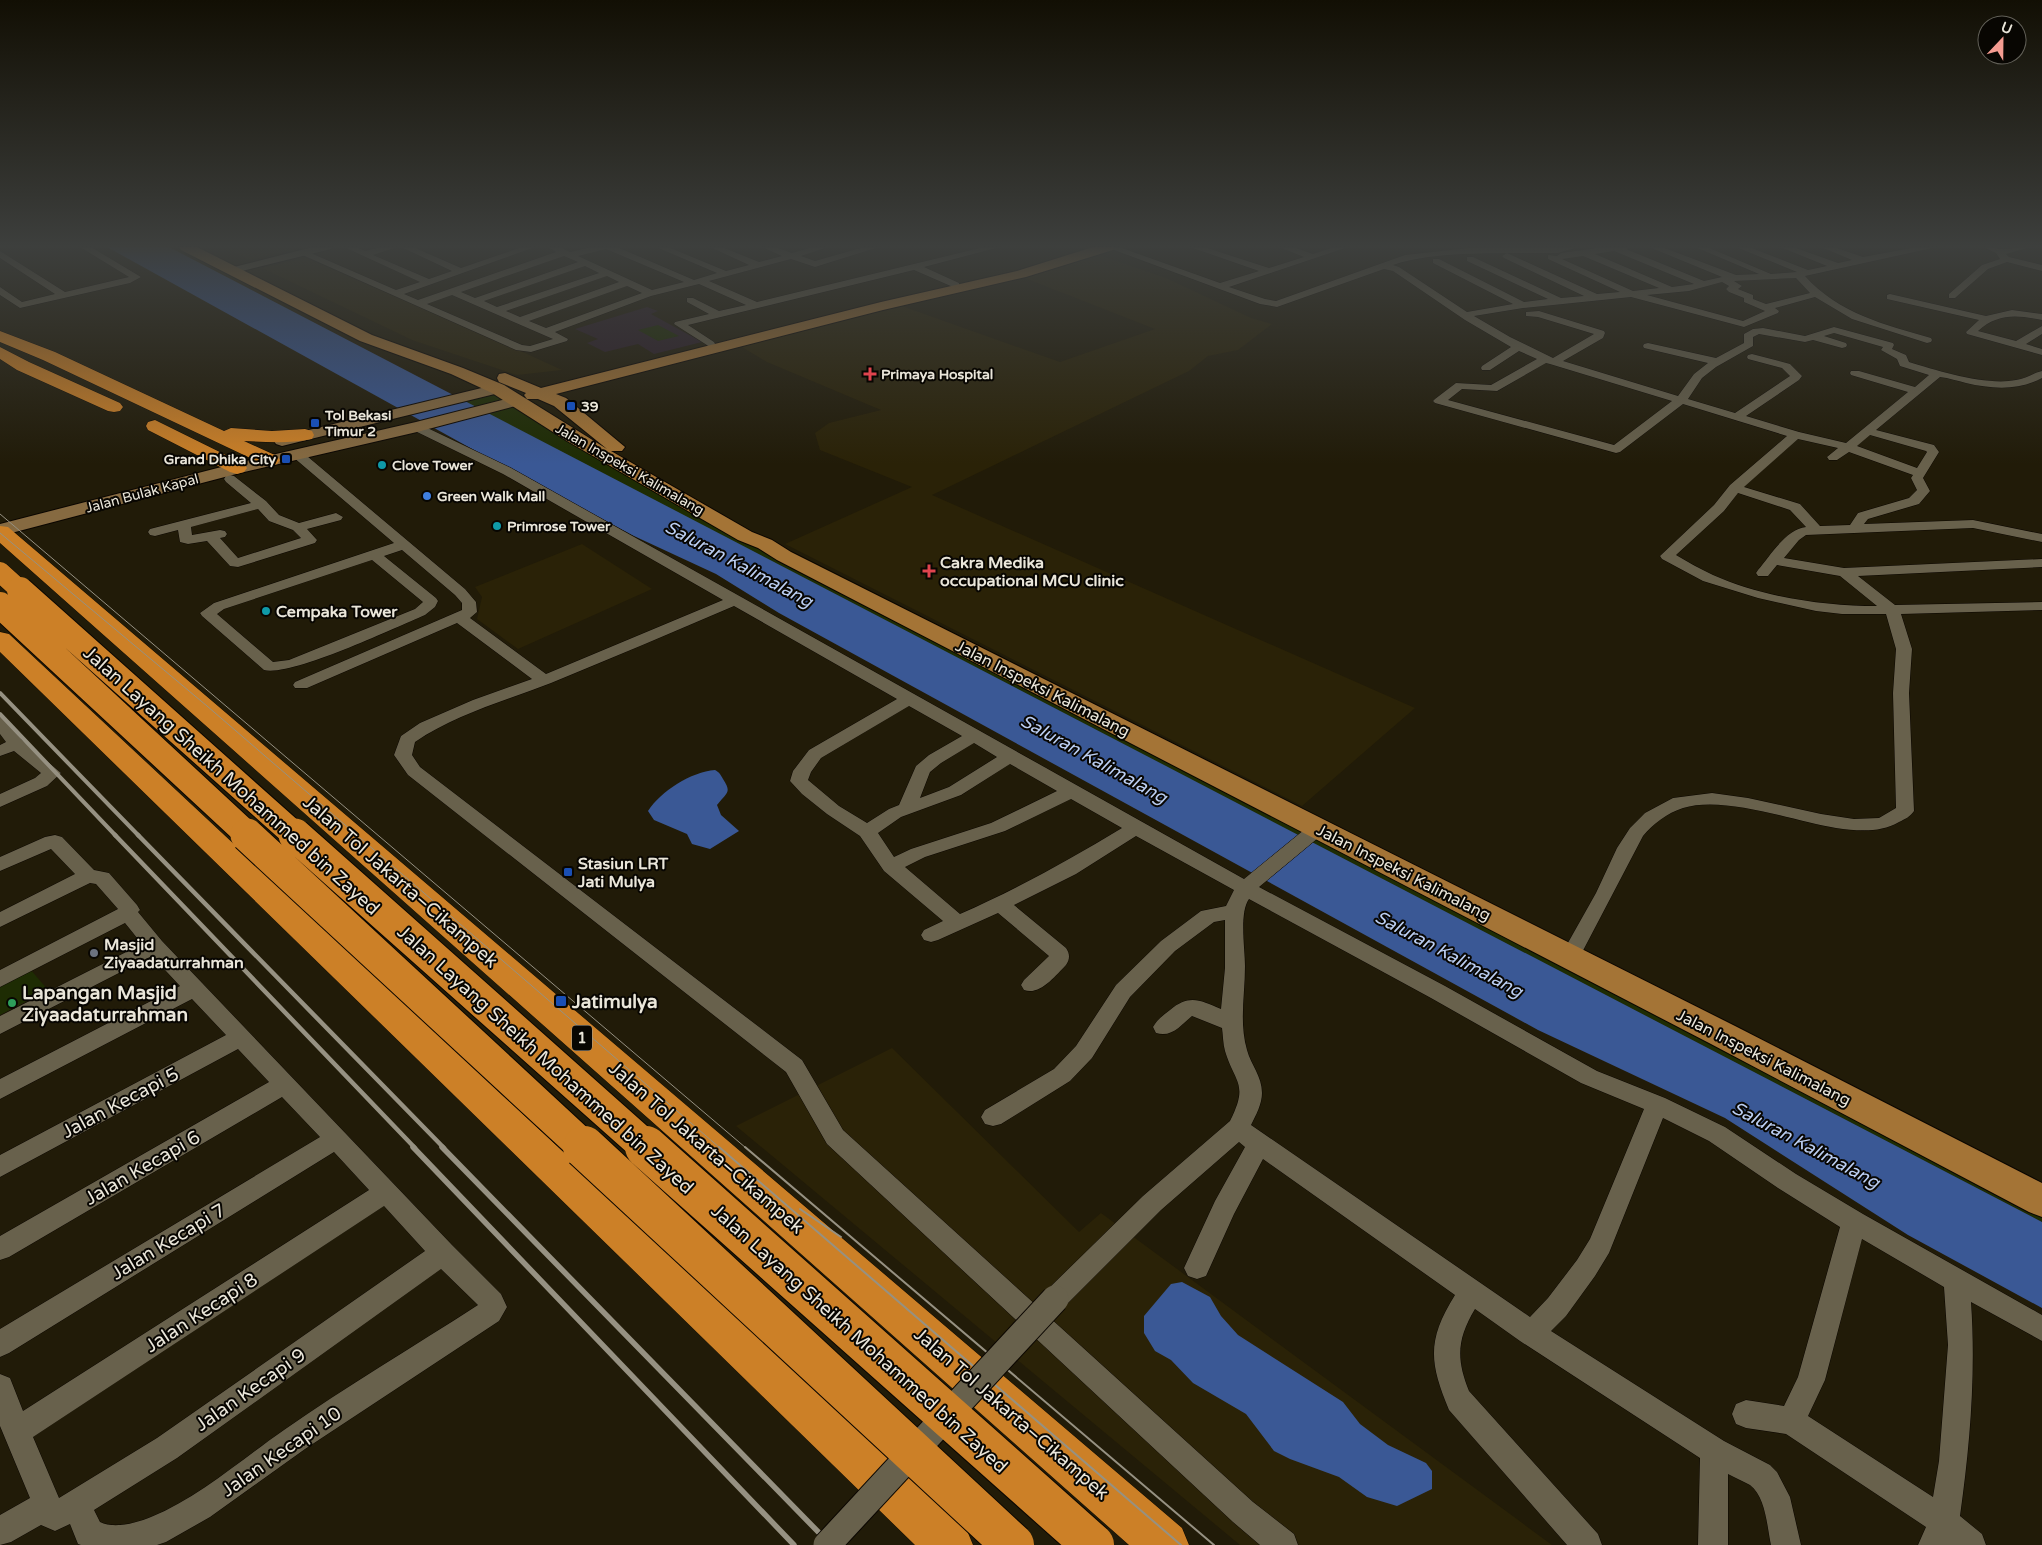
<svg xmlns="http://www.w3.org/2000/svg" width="2042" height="1545" font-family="'Varela Round',sans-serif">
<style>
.built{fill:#2a2207}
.education{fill:#2c1d28}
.green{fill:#1e2c03}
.water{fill:#3a5895}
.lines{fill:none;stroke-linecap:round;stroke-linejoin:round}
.minor-casing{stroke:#0b0600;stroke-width:1}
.tertiary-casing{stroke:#0b0600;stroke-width:2}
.secondary-casing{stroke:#0b0600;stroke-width:2}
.primary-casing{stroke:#0b0600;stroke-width:2}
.motorway-casing{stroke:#0b0600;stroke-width:1}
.minor{fill:#68614c;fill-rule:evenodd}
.tertiary{fill:#68614c;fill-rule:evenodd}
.secondary{fill:#866a41;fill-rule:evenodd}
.primary{fill:#a47436;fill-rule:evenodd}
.motorway{fill:#cc8027;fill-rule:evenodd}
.tram-far1{stroke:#969182;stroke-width:1}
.tram{stroke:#969182;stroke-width:2}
.rail-far2{stroke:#969182;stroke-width:4}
.rail-far1{stroke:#969182;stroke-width:4.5}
.rail{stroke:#969182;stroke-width:5.5}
.minor-bridge-casing{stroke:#0b0600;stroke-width:29;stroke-linecap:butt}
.motorway-bridge-far3-casing{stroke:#0b0600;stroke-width:21;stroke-linecap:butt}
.motorway-bridge-far2-casing{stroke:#0b0600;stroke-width:28;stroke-linecap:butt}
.motorway-bridge-far1-casing{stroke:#0b0600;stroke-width:35;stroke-linecap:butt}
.motorway-bridge-casing{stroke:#0b0600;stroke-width:44;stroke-linecap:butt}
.minor-bridge{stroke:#68614c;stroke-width:27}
.motorway-bridge-far3{stroke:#cc8027;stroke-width:20}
.motorway-bridge-far2{stroke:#cc8027;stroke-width:26}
.motorway-bridge-far1{stroke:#cc8027;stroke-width:33}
.motorway-bridge{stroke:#cc8027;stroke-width:42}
.health-dot{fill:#e0444e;stroke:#080602;stroke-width:2}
.transit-dot{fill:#1a4fb4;stroke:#080602;stroke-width:2}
.culture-dot{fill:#0f9aa8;stroke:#080602;stroke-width:2}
.shop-dot{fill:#3f7fe0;stroke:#080602;stroke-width:2}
.worship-dot{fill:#6b7280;stroke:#080602;stroke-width:2}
.leisure-dot{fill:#2e9e5b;stroke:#080602;stroke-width:2}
.labels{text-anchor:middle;stroke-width:4;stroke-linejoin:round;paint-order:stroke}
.far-poi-label{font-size:14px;font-weight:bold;fill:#eae6da;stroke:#080602;text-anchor:start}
.far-street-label{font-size:14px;fill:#eae6da;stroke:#080602}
.shield{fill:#080602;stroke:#a6a399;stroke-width:1}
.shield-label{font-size:15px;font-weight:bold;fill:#eae6da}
.poi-label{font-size:16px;font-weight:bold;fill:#eae6da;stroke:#080602;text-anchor:start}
.street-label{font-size:16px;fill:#eae6da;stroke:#080602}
.water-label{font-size:18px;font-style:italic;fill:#bbcef2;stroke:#080602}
.near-street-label{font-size:19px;fill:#eae6da;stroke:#080602}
.near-poi-label{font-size:19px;font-weight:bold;fill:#eae6da;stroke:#080602;text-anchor:start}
</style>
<rect width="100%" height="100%" fill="#211b08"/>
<path class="built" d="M223,247H301L250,260Z
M1096,254L1166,278L1251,318L1272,324L1238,350L1208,356L1189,371L932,495L1415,708L1302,806L785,544L912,487L820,450L815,433L829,423L881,410L767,362L740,346L899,305L1060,362L1155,329L1017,275Z
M306,258L525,353L562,370L517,375L412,340L262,268Z
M582,544L652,589L518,649L477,619L482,597L475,587Z
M892,1048L1079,1232L1101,1213L1552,1545H1240L736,1126Z"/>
<path class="education" d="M647,307L658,311L651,314L702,342L654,354L638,344L605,352L587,343L598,339L575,329Z"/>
<path class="green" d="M658,325L679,336L658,341L638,330Z
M498,389L654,483L2042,1201V1222L457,398Z
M30,969L48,990L0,1015V985Z"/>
<path class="water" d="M107,247H169L2042,1222V1308L1908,1235L1725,1118L1538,1030L779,613L716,574L634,536L483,455Z
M715,770C720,773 720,774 723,779C732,793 727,792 717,805L721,815L739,831L710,849L692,844L687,834L654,820L648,811C661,791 691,772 715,770Z
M1182,1282L1210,1297L1221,1316L1238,1335L1343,1402L1360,1424L1388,1445L1426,1463L1432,1471V1489L1397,1506L1367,1497L1339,1477L1290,1459L1274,1451L1246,1414L1193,1383L1171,1360L1155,1351L1144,1333V1316L1171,1284Z"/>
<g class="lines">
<g class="minor-casing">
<path id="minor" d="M80,247H91L141,277L130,283L20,308L0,295V287L22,302L55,294L0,258V251L65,292L129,277Z
M344,247H356L365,251L381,247H397L373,255L429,279L452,271L401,247H413L461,268L522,247H535L404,294L418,300L556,252L548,247H560L570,252L592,247H617L694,280L717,273L656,247H668L726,271L749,265L710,247H722L759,262L782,256L762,247H775L792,253L813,247H828L801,256L815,261L864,247H879L815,267L791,259L709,281L757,302L984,247H1000L924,267L959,283V287H953L914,270L688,325L714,342L715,344L710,347L674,324L675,322L709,314L687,302V298H693L719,311L746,305L699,284L651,296L555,332L568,339L567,341L531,352L516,350L298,253L300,251H306L396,290L420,282ZM606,249L684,282L652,290L578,256ZM564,256L578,262L475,298L461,292ZM585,266L599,273L497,307L484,301ZM607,276L619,282L520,317L506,311ZM627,286L642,293L546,328L529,321ZM452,295L553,339L530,346L522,345L427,304Z
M1106,247H1119L1220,283L1259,271L1190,247H1204L1269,268L1304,257L1279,247H1293L1313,254L1334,247H1348L1229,287L1265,299L1276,301L1405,255L1469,248L1578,247L1558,253H1507L1597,294L1620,292L1548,259V255L1557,256L1561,253L1604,247H1629L1626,249L1704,281L1722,277L1649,247H1662L1736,275L1759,274L1695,247H1707L1771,274L1797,272L1736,247H1749L1808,270L1827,266L1780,247H1793L1838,263L1852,260L1821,247H1834L1863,257L1917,247H1937L1805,276C1838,313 1885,325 1931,338L1932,340L1931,342L1927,343L1852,319L1815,297L1775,308L1779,311L1778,313L1744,327L1631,297L1523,308L1474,316L1510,337L1553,358L1594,334L1538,317L1526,316V312L1539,311L1604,331L1605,333L1603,338L1563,361L1678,396L1694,374L1708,363L1644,348L1643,346L1644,344L1648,343L1716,358L1744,343V334L1753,329L1763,328L1805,336L1834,327L1893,343L1894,345L1892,349L1906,355L1909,362C1938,371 1987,386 2016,380C2026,379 2033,373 2042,371V378C2018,391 1992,389 1966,383C1958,381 1949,378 1940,377L1876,430L1934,445L1939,452L1923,478L1930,491L1919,504L1868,519L1864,524L1973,520L2042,534V542L1973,528L1806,535L1799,540L1784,558L1844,568L2042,559V567L1858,576L1895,605L2042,602V610L1901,614L1912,649L1909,693L1914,811C1910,817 1905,819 1899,822C1880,833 1858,831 1836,828C1793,821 1724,795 1683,808C1667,813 1653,824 1643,836L1577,962L1570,964L1563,962L1560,957L1596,893L1617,848L1630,828L1645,813L1673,798L1712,793L1748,798L1821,814L1854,819L1879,818L1896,808L1893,693L1896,649L1886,614H1842L1816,611L1758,598L1703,581L1662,559L1660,556L1714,505L1730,485L1787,436L1683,404L1620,452L1616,453L1435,403L1433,401L1435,399L1456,383L1491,385L1537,359L1519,351L1490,370H1482L1481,368L1482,366L1511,347L1465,320L1393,271L1384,269L1277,307L1260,304ZM1614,251L1694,284L1672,287L1595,254ZM1507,253L1502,256L1504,258L1584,296L1561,298L1473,257H1467V261L1548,299L1524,302L1439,259H1433V263L1513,304L1467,312L1399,267L1393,265C1428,253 1470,254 1507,253ZM1583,256L1659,288L1633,291L1562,259ZM1796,278L1810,293L1766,304L1753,299V295L1738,289L1742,286L1734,281ZM1722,282L1729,286L1726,289L1729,292L1744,298V302L1765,311L1743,321L1647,295L1689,291ZM1834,333L1883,347L1881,350L1897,359L1900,366L1929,375L1915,387L1859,371H1851L1850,373L1851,375L1908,392L1846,443L1799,432L1746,416L1799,380L1802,376L1790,364L1752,354L1748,355L1747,357L1748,359L1782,368L1790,376L1735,413L1688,399L1702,378L1716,367L1753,346V337L1759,334L1805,342L1813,340L1842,348L1846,347L1847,345L1846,343L1824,336ZM1546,363L1550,364L1672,401L1614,445L1448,400L1462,389L1497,391ZM1870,435L1926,451L1927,452L1917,468L1857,446ZM1798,439L1838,448L1827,457L1829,460H1837L1849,452L1913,475L1911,478L1917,490L1909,498L1858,513L1850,525L1820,526L1800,504L1744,487ZM1738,493L1790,510L1806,527C1786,529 1770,556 1758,570L1756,573L1758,576H1768L1777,565L1840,576L1877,606C1824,606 1762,597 1713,575C1700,569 1688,562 1676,555L1724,511Z
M1983,247L2003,249L2031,247L2006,254L2009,257L2042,265V271L2007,262L1988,269L1955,298H1949V294L1982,265L2000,259L1996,253Z
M1890,294L1986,316L2012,310L2042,314V320C2017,315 1998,313 1978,331L2016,341L2042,326V334L2026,344L2042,349V355L1967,334L1966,332L1979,320L1887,299V295Z
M417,423L511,468L1244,879L1310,825L1317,823L1324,825L1326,829L1324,833L1259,887L1445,986L1597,1071L1665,1098L1725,1127L1796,1174L1863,1214L2042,1315V1341L1971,1302C1976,1374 1970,1445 1960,1516L1982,1534L1986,1545H1918L1926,1527L1786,1434L1746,1428L1736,1424L1732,1414L1736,1404L1746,1400L1784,1406L1798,1377L1840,1227L1778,1188L1709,1141L1663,1118L1609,1253L1595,1276L1566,1316L1551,1331L1724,1441L1770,1465L1777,1472L1790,1497L1801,1545H1771C1767,1527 1766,1497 1750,1485C1743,1481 1735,1478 1728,1474V1545H1698L1700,1458L1520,1341L1475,1309C1457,1339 1456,1359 1469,1391L1598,1534L1602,1545H1567L1449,1410C1429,1362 1427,1340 1455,1295L1263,1159L1234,1214L1206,1276L1197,1279L1188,1276L1184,1268L1215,1201L1245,1147L1239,1142L1161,1210L1064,1307L1055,1311L1046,1307L1042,1299L1046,1291L1143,1196L1230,1121C1249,1083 1235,1084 1225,1051C1223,1044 1223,1035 1222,1028L1192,1016C1181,1025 1172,1038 1156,1033L1153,1027C1157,1020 1163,1015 1170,1010C1189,994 1200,1000 1221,1009L1225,968V920L1214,922L1175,951L1130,997L1092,1058L1070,1081L1001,1124L993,1126L985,1124L981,1117L985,1110L1054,1069L1076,1046L1116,985L1161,941L1201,911L1226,906L1234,890L1136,836L1076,874L1014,905L1066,948C1070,954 1070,959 1066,965C1055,976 1040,996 1024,990L1021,985L1024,980L1049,956L998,913L938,940L931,942L924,940L921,935L924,930L943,921L884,871L860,836L827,814L802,794L790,781L793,771L809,750L897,699L734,606C673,632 612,658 551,683C505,701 456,714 415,742L412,755L420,767L802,1060L843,1130L1253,1502L1294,1534L1298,1545H1260L1233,1522L827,1144L786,1072L408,775L394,755L401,736L420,723L473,700L532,679L457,623L307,688H295L293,685L295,682L462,610V603L455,595L402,550L384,556L436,598L438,601L435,607L425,615C394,628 291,677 264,670L202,616L200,613L214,603L394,543L293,457L291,454L293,451H301L465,589L476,602L477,612L470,618L546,674L723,600L503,474L413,430L411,427ZM372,560L423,602L415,609L289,660L273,662L217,614L224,609ZM909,706L962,736L929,755L916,766L899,805L889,809L867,823L839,806L808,780L811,772L821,758ZM974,743L997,757L949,787L920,798L930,772L941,763ZM1010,764L1057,791L991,823L911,849L894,857L878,833L901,817L961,795ZM1071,799L1122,828C1069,860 1017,889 960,914L905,867L925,857L1005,831ZM1249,899L1431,998L1581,1083L1644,1109L1590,1239L1577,1260L1548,1298L1530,1317L1251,1125C1256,1115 1262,1104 1262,1093C1262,1076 1251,1065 1247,1050C1239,1022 1245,995 1245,966C1245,948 1239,913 1249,899ZM1862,1239L1944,1287L1948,1345L1939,1461L1933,1497L1808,1416L1825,1380Z
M230,475L234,476L266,501L279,515L299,523L336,513L343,517L341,520L307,529L317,540L315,543L238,567L230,566L207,541L188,544L180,542L178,530L155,536L150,535L148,532L150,529L251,503L226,482L224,479L226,476ZM258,509L269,521L293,530L301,538L238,558L220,538L225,537L227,534L225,531L220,530L192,535L191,527Z
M0,717L6,718L22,740L61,773L47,786L0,807V794L35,778L41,773L14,751L0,756V745L6,742L0,734Z
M55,835L62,837L94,870L109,873L137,905L140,910L138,912L162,941L452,1245L501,1294L507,1307L499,1321L305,1449L210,1517L166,1542L157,1545H81L78,1544L70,1524L55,1531L41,1525L11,1542L0,1545V1515L30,1498L0,1426V1374L10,1378L23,1411L369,1190L334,1152L9,1353L0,1357V1329L320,1137L282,1097L9,1257L0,1260V1236L269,1082L238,1049L0,1177V1155L226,1035L192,999L0,1099V1079L180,986L152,956L0,1034V1016L142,944L125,923L0,987V970L118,909L96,884L90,883L0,927V912L75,874L51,849L0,871V857L45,837ZM384,1206L425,1251L157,1438L59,1498L33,1437ZM441,1269L478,1305C413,1347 347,1386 284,1430C242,1459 198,1498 151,1517C137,1523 114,1529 100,1522L94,1510L177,1458Z"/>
</g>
<g class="tertiary-casing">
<path id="tertiary" d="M313,247H332L331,249L234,273L228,270L230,268Z"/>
</g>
<g class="secondary-casing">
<path id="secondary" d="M498,384L503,386L506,389L503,392L282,446L276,444L274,441L276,438Z
M518,396L523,398L526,401L523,404L417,432L240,473L0,536V524L237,463L416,422Z"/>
</g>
<g class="primary-casing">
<path id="primary" d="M179,247H197L372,335L463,368L504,385L607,449L554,406L538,399H527L524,395L526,393L499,382L497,378L499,374L505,373L541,388L881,302L1017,271L1093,247H1115L1113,250L1026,277L883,310L556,394L566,398L625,447L622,451H611L752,532L772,540L791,552L1735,1026L2042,1183V1217L2029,1212L1711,1044L777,560L758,548L738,540L567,441L492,393L451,374L360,341L181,250Z"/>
</g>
<g class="motorway-casing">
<path id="motorway" d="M0,331L55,352L224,431L231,428L272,431L305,429L312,431L314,435L312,439C290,444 266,442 244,441L277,456L280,460L277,464L270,466L263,464L43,360L0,342Z
M0,347L29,362L120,403L123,407L120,411L114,412L108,411L17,370L0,359Z
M155,420L244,464L247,468L244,472L237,474L230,472L148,430L146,426L148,422Z
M0,526L8,527L1182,1528L1189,1545H1129L0,543Z
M0,632L9,634L966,1528L973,1545H915L0,652Z"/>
</g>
<use href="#minor" class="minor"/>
<use href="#tertiary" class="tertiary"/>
<use href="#secondary" class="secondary"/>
<use href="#primary" class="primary"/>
<use href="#motorway" class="motorway"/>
<path class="tram-far1" d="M0,514L746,1148
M0,533L207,706L720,1148"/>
<path class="tram" d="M719,1147L1181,1545
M745,1147L1214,1545
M800,1209L841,1237"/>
<path class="rail-far2" d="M0,693L139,836
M0,714L116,836"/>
<path class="rail-far1" d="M115,835L415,1148
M138,835L444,1148"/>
<path class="rail" d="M413,1147L794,1545
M442,1147L831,1545"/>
<g class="minor-bridge-casing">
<path id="minor-bridge" d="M827,1545L1055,1299"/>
</g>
<g class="motorway-bridge-far3-casing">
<path id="motorway-bridge-far3" d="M0,572L21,591"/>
</g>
<g class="motorway-bridge-far2-casing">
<path id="motorway-bridge-far2" d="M20,590L296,836
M0,605L249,836"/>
</g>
<g class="motorway-bridge-far1-casing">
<path id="motorway-bridge-far1" d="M247,835L585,1148
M295,835L647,1148"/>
</g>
<g class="motorway-bridge-casing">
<path id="motorway-bridge" d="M584,1147L1013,1545
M646,1147L1093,1545"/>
</g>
<use href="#minor-bridge" class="minor-bridge"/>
<use href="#motorway-bridge-far3" class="motorway-bridge-far3"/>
<use href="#motorway-bridge-far2" class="motorway-bridge-far2"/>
<use href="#motorway-bridge-far1" class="motorway-bridge-far1"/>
<use href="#motorway-bridge" class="motorway-bridge"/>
</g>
<linearGradient id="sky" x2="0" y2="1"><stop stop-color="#120f04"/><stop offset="0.53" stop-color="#3d3f3d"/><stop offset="1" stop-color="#3d3f3d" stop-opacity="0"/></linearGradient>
<rect width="2042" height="464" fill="url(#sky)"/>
<g class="health-dot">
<path d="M867.5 366.5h5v5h5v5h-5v5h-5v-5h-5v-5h5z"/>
<path d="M926.5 563.5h5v5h5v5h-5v5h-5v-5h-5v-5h5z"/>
</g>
<g class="transit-dot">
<rect x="566" y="401" width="10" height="10" rx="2.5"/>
<rect x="310" y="418" width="10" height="10" rx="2.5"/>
<rect x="281" y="454" width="10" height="10" rx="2.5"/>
<rect x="563" y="867" width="10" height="10" rx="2.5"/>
<rect x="555" y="995" width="12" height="12" rx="2.5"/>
</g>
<g class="culture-dot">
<circle cx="382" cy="465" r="5"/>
<circle cx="497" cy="526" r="5"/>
<circle cx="266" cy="611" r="5"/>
</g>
<circle class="shop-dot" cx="427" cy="496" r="5"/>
<circle class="worship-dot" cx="94" cy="953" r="5"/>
<circle class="leisure-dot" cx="12" cy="1003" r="5"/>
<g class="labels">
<g class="far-poi-label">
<text x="881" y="379">Primaya Hospital</text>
<text x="581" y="411">39</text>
<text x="325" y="420">Tol Bekasi<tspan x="325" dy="16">Timur 2</tspan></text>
<text x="276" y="464" text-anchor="end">Grand Dhika City</text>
<text x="392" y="470">Clove Tower</text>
<text x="437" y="501">Green Walk Mall</text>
<text x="507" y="531">Primrose Tower</text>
</g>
<g class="far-street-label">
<text transform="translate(630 469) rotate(30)" y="5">Jalan Inspeksi Kalimalang</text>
<text transform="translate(142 493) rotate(-15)" y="5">Jalan Bulak Kapal</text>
</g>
<rect class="shield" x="572" y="1025.5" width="20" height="25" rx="4"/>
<g class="shield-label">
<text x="582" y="1043">1</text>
</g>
<g class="poi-label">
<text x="940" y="568">Cakra Medika<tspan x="940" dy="18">occupational MCU clinic</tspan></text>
<text x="276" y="617">Cempaka Tower</text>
<text x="578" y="869">Stasiun LRT<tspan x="578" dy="18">Jati Mulya</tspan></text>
<text x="104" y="950">Masjid<tspan x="104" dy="18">Ziyaadaturrahman</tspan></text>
</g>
<g class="street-label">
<text transform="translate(1043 688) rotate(27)" y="6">Jalan Inspeksi Kalimalang</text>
<text transform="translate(1404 872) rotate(27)" y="6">Jalan Inspeksi Kalimalang</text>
<text transform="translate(1764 1057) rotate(27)" y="6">Jalan Inspeksi Kalimalang</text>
</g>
<g class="water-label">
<text transform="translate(739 564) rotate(28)" y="6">Saluran Kalimalang</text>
<text transform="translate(1094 759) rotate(29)" y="6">Saluran Kalimalang</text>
<text transform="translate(1449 954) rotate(28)" y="6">Saluran Kalimalang</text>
<text transform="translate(1806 1145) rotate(28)" y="6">Saluran Kalimalang</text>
</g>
<g class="near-street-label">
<text transform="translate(232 780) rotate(42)" y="7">Jalan Layang Sheikh Mohammed bin Zayed</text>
<text transform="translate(401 881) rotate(41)" y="7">Jalan Tol Jakarta–Cikampek</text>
<text transform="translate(546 1059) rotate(42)" y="7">Jalan Layang Sheikh Mohammed bin Zayed</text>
<text transform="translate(120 1102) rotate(-28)" y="7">Jalan Kecapi 5</text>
<text transform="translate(707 1147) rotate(41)" y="7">Jalan Tol Jakarta–Cikampek</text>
<text transform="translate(142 1167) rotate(-30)" y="7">Jalan Kecapi 6</text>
<text transform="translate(168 1241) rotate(-31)" y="7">Jalan Kecapi 7</text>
<text transform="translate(201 1312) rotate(-33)" y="7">Jalan Kecapi 8</text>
<text transform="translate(860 1338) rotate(42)" y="7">Jalan Layang Sheikh Mohammed bin Zayed</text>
<text transform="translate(250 1389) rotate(-35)" y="7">Jalan Kecapi 9</text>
<text transform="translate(1012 1413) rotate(41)" y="7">Jalan Tol Jakarta–Cikampek</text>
<text transform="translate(281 1451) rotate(-35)" y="7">Jalan Kecapi 10</text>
</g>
<g class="near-poi-label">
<text x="22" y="999">Lapangan Masjid<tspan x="22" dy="22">Ziyaadaturrahman</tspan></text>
<text x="572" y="1008">Jatimulya</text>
</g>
</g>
<g transform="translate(2002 40) rotate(22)"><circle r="24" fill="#080602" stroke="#626058"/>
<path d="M0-4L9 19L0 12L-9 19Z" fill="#f59c91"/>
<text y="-8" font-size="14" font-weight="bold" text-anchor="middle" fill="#eae6da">U</text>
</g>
</svg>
